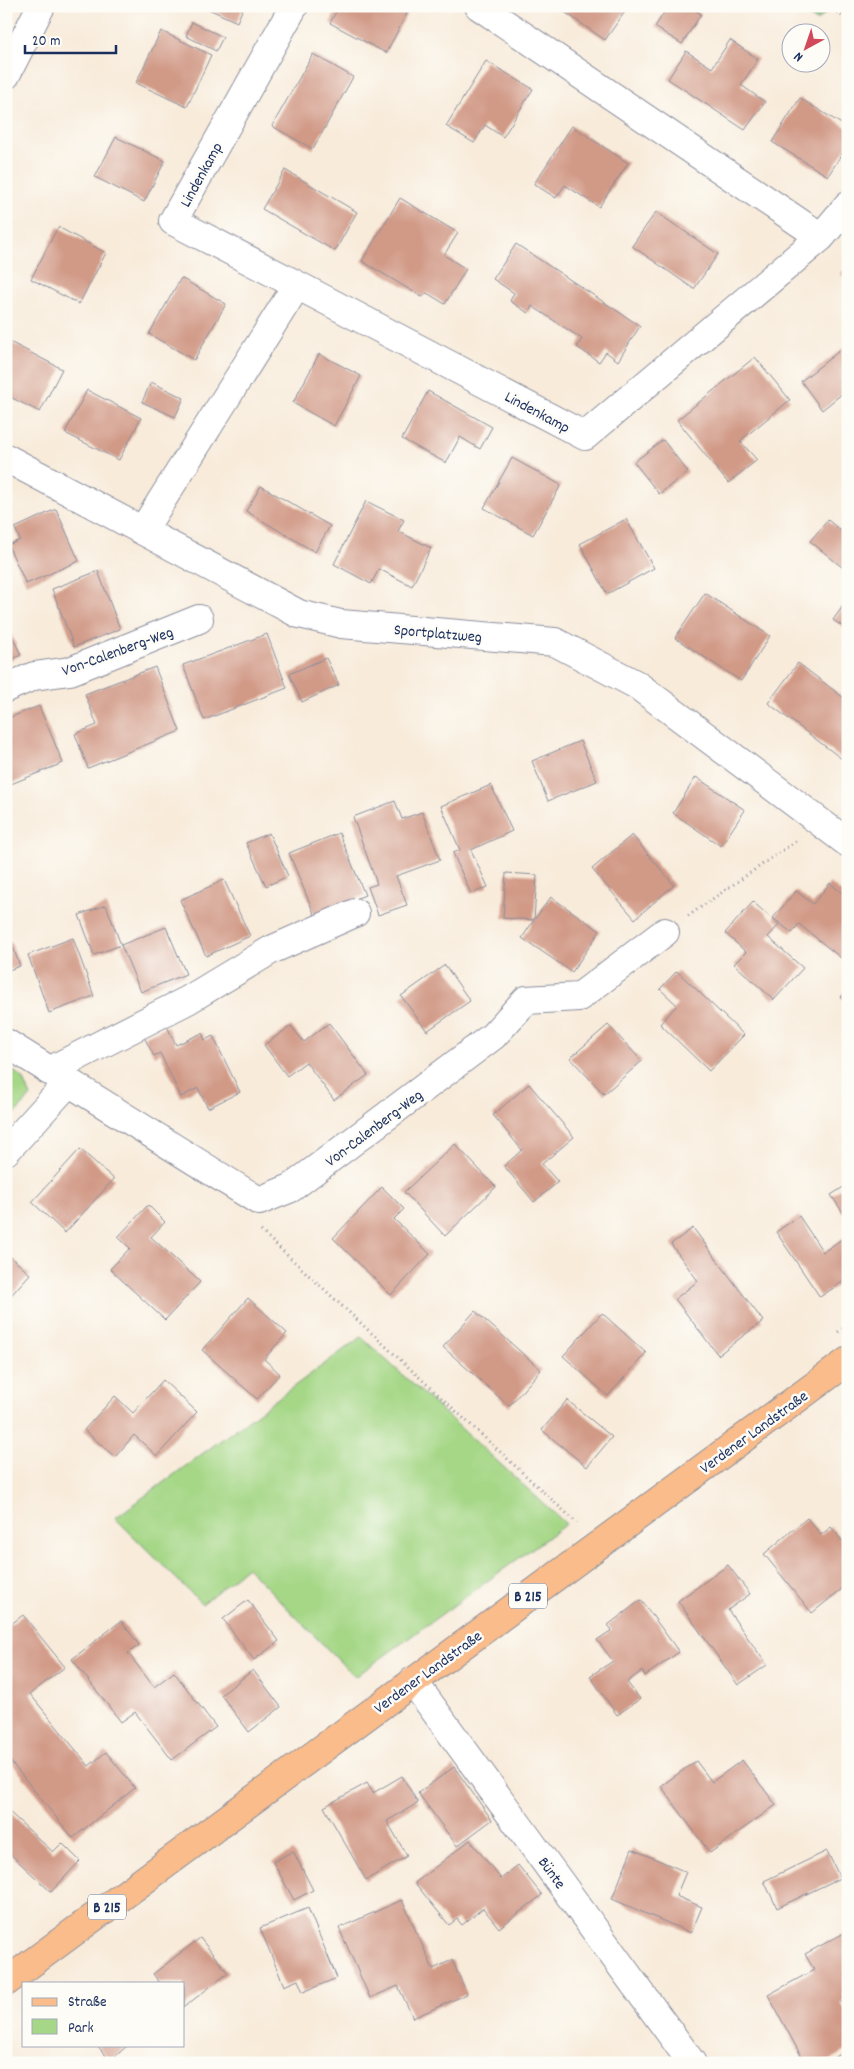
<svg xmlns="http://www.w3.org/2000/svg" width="854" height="2069" font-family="Dekko,sans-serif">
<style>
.green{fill:#a5d786;stroke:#608372}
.forest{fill:#84b873;stroke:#507468}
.building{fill:#d19a87}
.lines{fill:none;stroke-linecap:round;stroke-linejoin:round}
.minor-casing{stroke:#8a8d9c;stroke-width:30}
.major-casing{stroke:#8a8d9c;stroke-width:30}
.path{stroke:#8a8d9c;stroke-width:3;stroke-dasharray:1 4;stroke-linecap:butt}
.minor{stroke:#fff;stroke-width:28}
.major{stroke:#f9bc8a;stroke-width:28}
.labels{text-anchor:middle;stroke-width:5;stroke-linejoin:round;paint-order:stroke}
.shield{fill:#fdfcf7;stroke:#5f6c8c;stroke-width:1}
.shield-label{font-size:15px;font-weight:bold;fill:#1b2f5e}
.street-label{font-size:16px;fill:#1b2f5e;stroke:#fdfcf7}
</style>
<rect width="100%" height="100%" fill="#fdfcf7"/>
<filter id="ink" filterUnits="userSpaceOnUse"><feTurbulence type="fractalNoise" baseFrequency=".02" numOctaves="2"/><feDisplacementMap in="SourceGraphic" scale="10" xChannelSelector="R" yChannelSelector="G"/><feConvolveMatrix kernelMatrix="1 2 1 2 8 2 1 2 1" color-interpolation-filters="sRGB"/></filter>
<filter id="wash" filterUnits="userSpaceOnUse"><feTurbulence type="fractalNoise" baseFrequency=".0096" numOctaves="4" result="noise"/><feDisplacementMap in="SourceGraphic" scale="20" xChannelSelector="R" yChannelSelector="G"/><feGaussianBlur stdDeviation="1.12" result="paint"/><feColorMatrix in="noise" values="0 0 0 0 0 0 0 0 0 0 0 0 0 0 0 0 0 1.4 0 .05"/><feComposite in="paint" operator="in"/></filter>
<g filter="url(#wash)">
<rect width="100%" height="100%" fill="#f8ebda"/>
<path class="green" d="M6,1066L23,1078L31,1096L6,1124Z
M361,1337L566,1524L355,1677L247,1567L202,1604L115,1518Z"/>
<path class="forest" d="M793,6H834L817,21Z"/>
<g id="blocks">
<path class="building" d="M202,6H244L237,22Z
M339,6H411L386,53L330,23Z
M556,6H629L605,40Z
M668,6H689L701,14L682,44L655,27Z
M192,22L223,37L216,51L186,36Z
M161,31L211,55L187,107L136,83Z
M730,40L758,59L741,85L765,102L745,130L668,79L686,51L712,68Z
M313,54L353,77L313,149L272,126Z
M486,61L533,89L503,137L485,125L474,143L446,126Z
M800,98L848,128V144L828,176L772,142Z
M572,126L628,163L599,207L565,185L556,198L534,184Z
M116,137L165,161L144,202L95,177Z
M285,170L357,212L335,251L262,209Z
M400,198L458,233L444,255L466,269L445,304L427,293L422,297L362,261Z
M656,212L718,254L694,289L632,246Z
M58,227L106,253L79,304L31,279Z
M516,244L640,326L618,361L606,352L599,362L577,347L582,339L532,306L528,313L510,301L514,293L493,279Z
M848,266V280L841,274Z
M181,278L226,304L194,360L149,334Z
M6,340L62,369L40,412L6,395Z
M848,344V389L822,410L801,381Z
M319,354L361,376L334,426L293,403Z
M755,357L790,400L740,441L757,460L728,483L677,420Z
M151,382L184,398L175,417L142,402Z
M87,390L141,418L119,460L65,433Z
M428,391L492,427L480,449L460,437L446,463L402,439Z
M663,440L688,472L659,494L634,462Z
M512,458L561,485L533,535L484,508Z
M261,486L330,526L315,552L246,511Z
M366,501L404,520L398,531L431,548L412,586L379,569L371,584L334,564Z
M56,509L79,561L26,584L8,545L20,540L15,528Z
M626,519L654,568L607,594L580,544Z
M828,520L848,537V572L810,541Z
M98,571L120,629L74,647L52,589Z
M705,593L770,636L741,681L675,638Z
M848,599V630L833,620Z
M6,623L21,655L6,662Z
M267,634L287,688L204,720L183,665Z
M326,658L339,685L302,702L289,674Z
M798,663L848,701V752L842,759L768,703Z
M155,667L180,731L88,768L75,734L97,725L85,694Z
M39,706L63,763L6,786V719Z
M580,741L597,781L548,801L532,761Z
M696,777L745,810L721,846L673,813Z
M491,785L512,831L471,850L488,887L471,894L453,853L460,850L441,806Z
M395,801L402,819L422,812L440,860L396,876L407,905L378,915L368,887L377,884L353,817Z
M269,833L288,876L266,886L246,843Z
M339,833L365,895L315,916L289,853Z
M632,835L674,885L635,919L592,869Z
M506,873L537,875L534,920L551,897L600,931L572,972L522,938L534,920L503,918Z
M224,880L250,936L206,956L180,900Z
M830,883L848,898V950L841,958L799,924L792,933L773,918L796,891L813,904Z
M753,902L779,925L768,937L803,968L774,1000L734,964L746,952L725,933Z
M106,905L121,945L94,955L79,915Z
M166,927L186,974L141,992L121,945Z
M73,938L94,996L49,1013L28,955Z
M11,942L20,966L6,971V944Z
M445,965L470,1001L427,1031L401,996Z
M677,971L744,1035L709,1071L660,1024L677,1005L660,989Z
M848,989V1003L841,997Z
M329,1023L368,1075L334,1100L306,1062L287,1076L264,1045L291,1026L304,1042Z
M608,1025L642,1061L604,1094L570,1058Z
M167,1026L176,1045L202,1033L205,1040L213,1036L240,1092L208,1108L198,1088L181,1097L160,1053L154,1056L144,1037Z
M529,1084L574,1137L542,1164L558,1182L534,1202L504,1166L522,1150L493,1115Z
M455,1144L496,1187L445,1236L404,1192Z
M80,1149L114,1179L65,1233L32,1202Z
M848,1184V1220L831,1195Z
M382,1187L404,1209L394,1219L430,1254L391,1295L333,1238Z
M148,1205L165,1222L151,1237L200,1282L165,1320L110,1269L130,1248L118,1237Z
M799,1216L823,1252L848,1235V1278L820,1297L776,1232Z
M693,1228L763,1321L718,1355L675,1299L698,1281L671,1244Z
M6,1253L30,1274L6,1301Z
M248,1298L287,1333L264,1359L280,1374L257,1399L202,1350Z
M475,1311L541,1370L509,1406L443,1347Z
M602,1313L646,1353L608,1396L563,1356Z
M163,1380L197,1412L157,1456L134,1435L115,1457L84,1430L115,1396L133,1413Z
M567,1400L612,1437L587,1467L542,1430Z
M807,1518L821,1535L831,1527L848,1548V1584L812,1613L764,1554Z
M728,1565L750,1594L728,1610L767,1665L738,1685L678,1601Z
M248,1600L279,1641L254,1660L223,1619Z
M641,1600L679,1652L645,1676L642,1671L627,1682L640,1699L617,1715L590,1676L613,1661L597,1640L612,1630L608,1625Z
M23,1615L65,1667L30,1694L89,1766L106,1752L135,1788L73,1838L6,1756V1628Z
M121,1621L139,1645L128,1653L154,1687L174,1672L216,1727L172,1760L135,1712L121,1722L72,1659Z
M253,1670L281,1707L249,1732L221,1695Z
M742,1760L776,1805L710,1853L661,1786L696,1761L712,1782Z
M454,1767L492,1820L457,1846L418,1793Z
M402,1776L418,1803L387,1821L407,1856L366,1880L324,1807L367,1783L373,1793Z
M6,1809L53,1852L62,1843L80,1861L51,1892L6,1850Z
M470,1840L501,1879L518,1865L542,1895L499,1928L483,1908L462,1925L457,1919L449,1925L415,1883Z
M632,1849L686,1872L676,1896L702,1907L691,1933L612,1899Z
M293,1851L313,1890L294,1900L273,1862Z
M827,1851L840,1878L777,1908L764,1881Z
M402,1900L433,1969L452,1960L467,1994L413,2018L398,1986L370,1998L339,1928Z
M308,1908L337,1978L303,1992L298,1980L284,1986L260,1928Z
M848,1931V1998L841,2002L848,2015V2050L825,2063H805L768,1995L814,1970L805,1954Z
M200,1938L228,1973L184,2007V1983H160L153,1974Z
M97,2045H128L110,2061Z"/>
</g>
</g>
<g filter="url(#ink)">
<use href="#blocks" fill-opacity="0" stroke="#8a8d9c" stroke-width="1"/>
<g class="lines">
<g class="minor-casing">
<path id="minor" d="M479,6L821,237
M6,75L41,6
M297,285L585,436L821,237L848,205
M6,458L299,614L341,624L555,642L637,685L848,843
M143,530L297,285L173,221L294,6
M6,688L34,676L70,671L199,619
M6,1043L259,1201L291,1188L493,1036L526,1000L579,997L665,932
M49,1071L188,1000L271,950L355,913
M6,1151L68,1083
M413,1681L692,2063"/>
</g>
<g class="major-casing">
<path id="major" d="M6,1982L848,1361"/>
</g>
<path class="path" d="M829,6L848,21
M688,916L796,841
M261,1231L577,1523
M838,1332L848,1325"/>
<use href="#minor" class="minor"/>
<use href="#major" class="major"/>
</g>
</g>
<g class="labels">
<g class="shield">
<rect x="509" y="1583.5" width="38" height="25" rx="4"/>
<rect x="88" y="1894.5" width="38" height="25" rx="4"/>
</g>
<g class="shield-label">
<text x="528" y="1601">B 215</text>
<text x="107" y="1912">B 215</text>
</g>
<g class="street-label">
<text transform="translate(200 174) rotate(-61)" y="6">Lindenkamp</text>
<text transform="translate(538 411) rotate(28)" y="6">Lindenkamp</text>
<text transform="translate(438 632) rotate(5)" y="6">Sportplatzweg</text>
<text transform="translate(117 650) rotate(-20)" y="6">Von-Calenberg-Weg</text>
<text transform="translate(373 1127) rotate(-37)" y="6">Von-Calenberg-Weg</text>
<text transform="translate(753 1431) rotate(-36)" y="6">Verdener Landstraße</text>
<text transform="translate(427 1671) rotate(-36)" y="6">Verdener Landstraße</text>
<text transform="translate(553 1872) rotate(54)" y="6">Bünte</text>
</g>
</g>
<rect width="854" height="2069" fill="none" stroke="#fdfcf7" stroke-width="25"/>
<rect x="22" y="1982" width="162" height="65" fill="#fdfcf7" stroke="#a3aaba"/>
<rect x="32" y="1998" width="25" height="8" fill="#f9bc8a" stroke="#a3aaba"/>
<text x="68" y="2006" font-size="15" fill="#1b2f5e">Straße</text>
<rect x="32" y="2019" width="25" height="15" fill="#a5d786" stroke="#a3aaba"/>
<text x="68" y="2032" font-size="15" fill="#1b2f5e">Park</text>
<g transform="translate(806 48) rotate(220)"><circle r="24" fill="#fdfcf7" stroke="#a3aaba"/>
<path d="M0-4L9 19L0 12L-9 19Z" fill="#d1495b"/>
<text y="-8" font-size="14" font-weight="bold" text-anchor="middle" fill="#1b2f5e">N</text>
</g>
<path d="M25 45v8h91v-8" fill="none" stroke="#1b2f5e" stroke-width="2.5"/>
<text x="32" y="45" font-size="15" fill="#1b2f5e" stroke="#fdfcf7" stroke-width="4" paint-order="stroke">20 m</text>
</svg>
